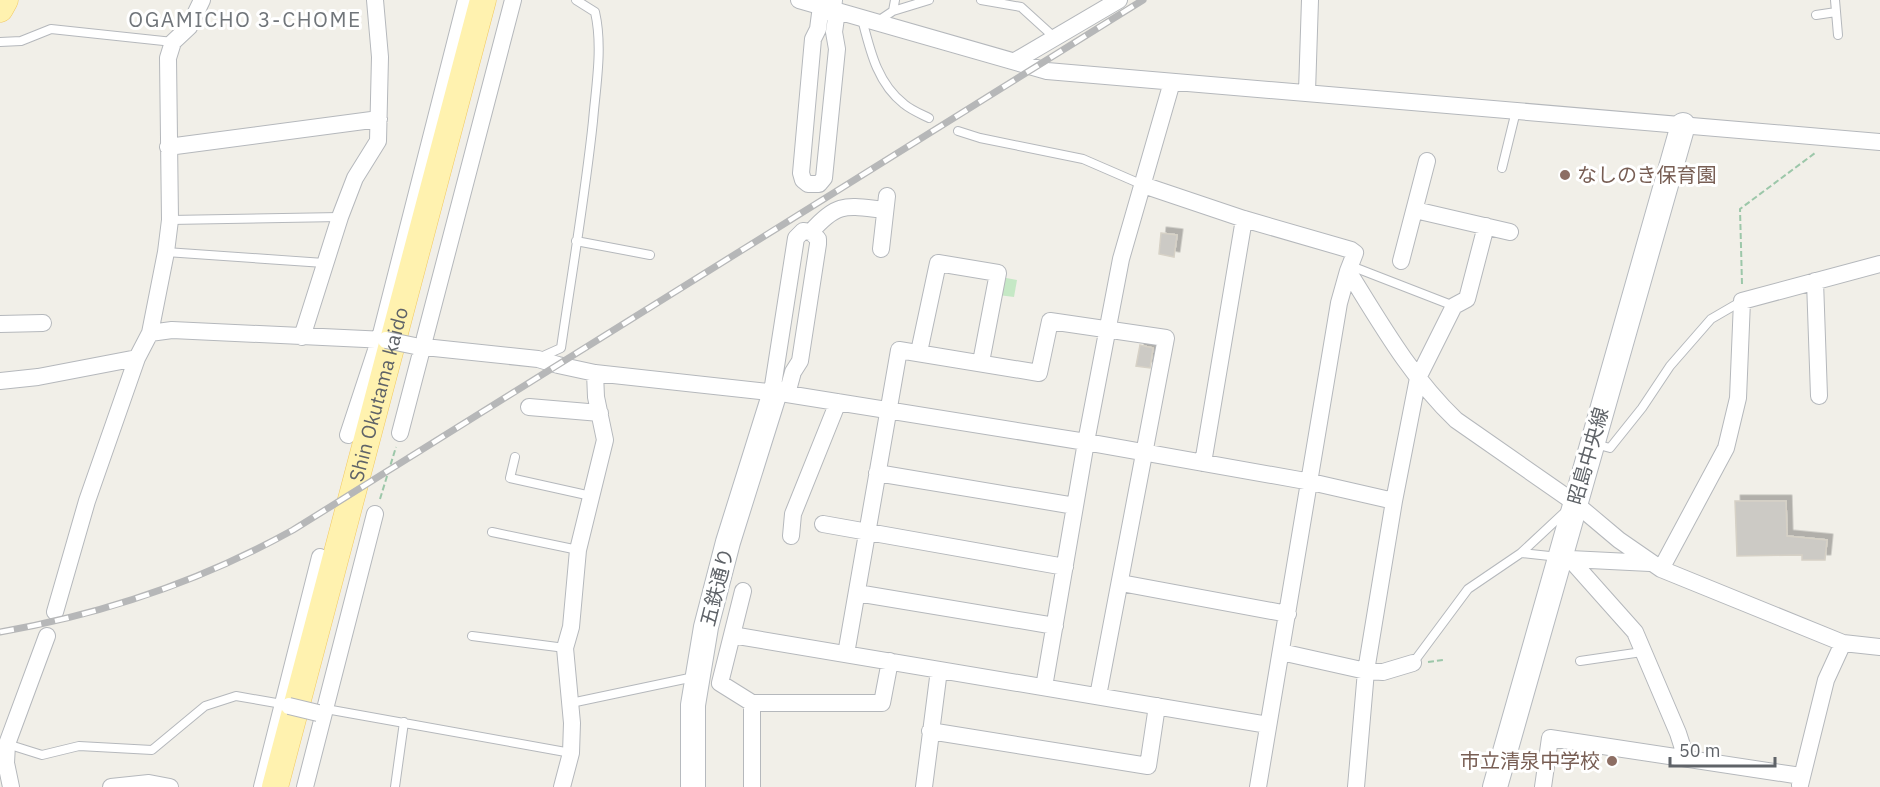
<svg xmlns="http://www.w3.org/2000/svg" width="1880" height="787" font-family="'IBM Plex Sans','Noto Sans JP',sans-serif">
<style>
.green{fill:#c5e8c5}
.building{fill:#cccac5;stroke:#d6d1c6;stroke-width:1.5;filter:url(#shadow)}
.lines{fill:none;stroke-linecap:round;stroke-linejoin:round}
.lane-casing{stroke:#b5b8bc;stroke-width:10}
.street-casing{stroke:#b5b8bc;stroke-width:18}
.secondary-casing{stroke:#b6babf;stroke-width:26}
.primary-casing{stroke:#f2c960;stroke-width:27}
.path{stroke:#9cc7a9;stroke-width:2;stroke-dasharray:6 3;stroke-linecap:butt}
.lane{stroke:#fff;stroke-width:8}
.street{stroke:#fff;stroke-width:16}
.secondary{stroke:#fff;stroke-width:24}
.primary{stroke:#fff2af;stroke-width:26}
.rail-casing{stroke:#b6b7b8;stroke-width:7}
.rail{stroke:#fff;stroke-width:4.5;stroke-dasharray:14;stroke-linecap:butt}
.street-bridge-casing{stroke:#b5b8bc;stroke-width:18;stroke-linecap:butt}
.street-bridge{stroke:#fff;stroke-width:16}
.education-dot{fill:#8d6e63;stroke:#fff;stroke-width:2}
.labels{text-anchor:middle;stroke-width:6;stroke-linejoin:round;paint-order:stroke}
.education-label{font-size:20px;fill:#785e54;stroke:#fff;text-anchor:start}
.street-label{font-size:20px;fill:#5f6368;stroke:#fff}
.neighbourhood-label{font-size:21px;letter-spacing:1.5px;fill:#70757a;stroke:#fff}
</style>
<defs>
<filter id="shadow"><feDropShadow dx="5.5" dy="-5.5" stdDeviation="0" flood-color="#0004"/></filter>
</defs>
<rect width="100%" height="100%" fill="#f1efe8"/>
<path class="green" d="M1001,277L1017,280L1014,297L998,295Z"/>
<path class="building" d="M1161,233L1177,235L1174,257L1159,254Z
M1140,345L1153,348L1150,368L1136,366Z
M1735,501H1786L1787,536L1827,540L1825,560H1802V555L1737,556Z"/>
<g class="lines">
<g class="lane-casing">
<path id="lane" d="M981,0L1021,7L1054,37
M1835,0L1838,35
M893,11L929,0
M1816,15L1836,12
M862,19C870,50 877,83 904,104C911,110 921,114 929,118
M878,21L893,11L895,0
M0,42L21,41L51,29L173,42
M958,131L980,138L1083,159L1143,185
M1502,168L1516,111
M170,220L340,217
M576,241L650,255
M166,252L324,263
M1351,266L1454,306
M541,357L561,348C572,272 585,197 593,121C596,85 603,47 595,12L576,0
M1595,444L1610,448L1642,408L1670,366L1711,319L1742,301
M515,457L510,478L591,496
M492,532L578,550
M1521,553L1566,511
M472,636L565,648
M1580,661L1642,652
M1413,663L1468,589L1521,553L1559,557
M571,703L694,677
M326,709L571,753
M7,744L42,755L79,746L152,750L205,706L236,696L282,704
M395,787L404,722"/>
</g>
<g class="street-casing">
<path id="street" d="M799,0L1047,71L1880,142
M821,6L818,29L813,39L801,173L803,180L808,184H819L824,178L837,49L834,32L837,11
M1015,61L1119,0
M1307,92L1310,0
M168,147L379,119
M1143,185L1244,219L1351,250L1355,253L1348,271L1339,303L1258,787
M1415,210L1510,232
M811,232C838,201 847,206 885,210
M881,249L887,196
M1401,261L1427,161
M1348,271C1381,324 1411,377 1456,420L1575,503L1619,540L1661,569L1843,643L1880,647
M1815,281L1819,396
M0,324L43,323
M150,333L172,330L386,340
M302,337L340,217L355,178L378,141L380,57L375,0
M415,346L538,359L558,365L595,373L787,394L1086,442L1311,482L1394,501
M919,352L938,263L998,273L981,362
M0,381L38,377L137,358
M772,392L796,238L803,231L811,232L818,239V244L800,361L793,372L787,394
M529,407L600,413
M400,433L513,0
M348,435L380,338L466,0
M1203,463L1244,219
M877,473L1075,506
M823,524L1065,567
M791,536L793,514L838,402
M1570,559L1635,632L1678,733L1686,758
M1570,559L1650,563
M1661,569L1726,448L1738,398L1742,301L1880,264
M1121,583L1288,614
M743,591L720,683L752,703V787
M857,593L1055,626
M55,612L87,501L137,358L150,333L166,252L170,220L168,58L173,42L189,27L202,0
M732,635L1268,725
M1281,652L1366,671L1383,672L1413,663
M846,654L899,350L1039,373L1050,321L1166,338L1098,696
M1044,687L1086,442L1121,259L1172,82
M752,703H882L890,661
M930,731L1148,766L1157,706
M1800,785L1826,680L1843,643
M11,787L6,763L7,744L47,636
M111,787L149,783L170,787
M262,787L320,557
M305,787L375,514
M562,787L571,753L572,723L565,648L571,627L578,550L605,440L596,397L595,373
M924,787L939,670
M1356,787L1366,671L1394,501L1418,378L1454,306L1467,299L1486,226
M1543,787L1550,738L1801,776"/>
</g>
<g class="secondary-casing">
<path id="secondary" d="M829,8L830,0
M693,787V705L706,627L728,542L775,392
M1495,787L1683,125"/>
</g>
<g class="primary-casing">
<g id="primary">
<path d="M0,9L5,0"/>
<path id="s1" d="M275,787L483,0"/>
</g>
</g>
<path class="path" d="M1742,284L1740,209L1815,153
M380,499L396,447
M1428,662L1443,660"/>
<use href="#lane" class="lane"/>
<use href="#street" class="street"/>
<use href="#secondary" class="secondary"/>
<use href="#primary" class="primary"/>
<g class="rail-casing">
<path id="rail" d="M0,632C104,614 201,581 293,530L1143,0"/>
</g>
<use href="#rail" class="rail"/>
<g class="street-bridge-casing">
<path id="street-bridge" d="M386,340L415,346
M289,706L318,713"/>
</g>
<use href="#street-bridge" class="street-bridge"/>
</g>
<g class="education-dot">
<circle cx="1565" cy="175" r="6"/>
<circle cx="1612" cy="761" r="6"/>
</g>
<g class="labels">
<g class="education-label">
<text x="1577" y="182">なしのき保育園</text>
<text x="1600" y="768" text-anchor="end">市立清泉中学校</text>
</g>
<g class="street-label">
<text dy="7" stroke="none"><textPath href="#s1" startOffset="406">Shin Okutama kaido</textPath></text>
<text transform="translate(1588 456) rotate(-74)" y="7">昭島中央線</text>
<text transform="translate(717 587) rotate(-76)" y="7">五鉄通り</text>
</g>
<g class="neighbourhood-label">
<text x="245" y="27">OGAMICHO 3-CHOME</text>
</g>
</g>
<path d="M1670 757v9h105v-9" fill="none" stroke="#5f6368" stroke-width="3"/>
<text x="1679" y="757" font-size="18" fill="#5f6368" stroke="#ffffff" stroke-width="4.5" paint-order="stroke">50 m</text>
</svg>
